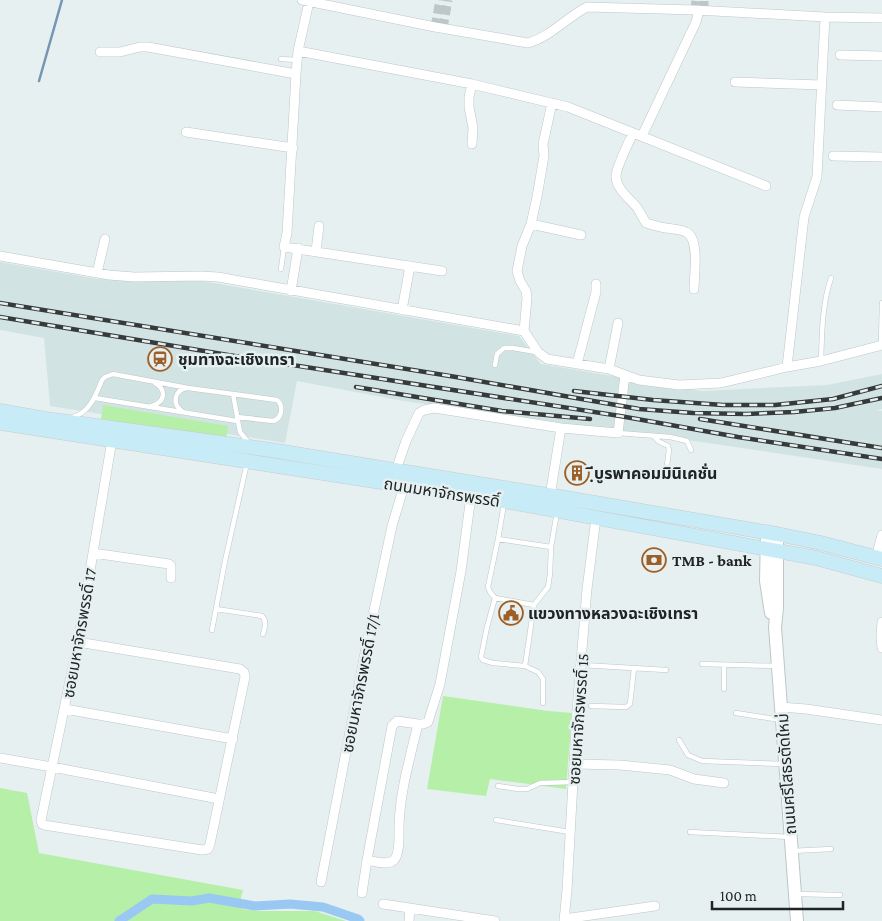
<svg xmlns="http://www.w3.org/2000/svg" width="882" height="921" font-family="'Crimson Pro','Noto Sans Thai',serif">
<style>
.built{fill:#d1e4e3}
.green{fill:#b6efa8}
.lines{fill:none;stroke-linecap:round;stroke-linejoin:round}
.stream{stroke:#7597b4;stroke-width:2.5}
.canal{stroke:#99c8f2;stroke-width:9}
.street-tunnel{stroke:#bec7c7;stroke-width:9;stroke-dasharray:9 4.5;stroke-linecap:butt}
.lane-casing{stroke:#bdc7c6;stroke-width:5.5}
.street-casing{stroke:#bdc7c6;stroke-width:10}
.secondary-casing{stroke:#bdc7c6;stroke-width:14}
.primary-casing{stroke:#c9caca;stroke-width:15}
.lane{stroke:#fff;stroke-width:4.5}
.street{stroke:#fff;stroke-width:9}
.secondary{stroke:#fff;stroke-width:12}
.primary{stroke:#c7ecf8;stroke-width:14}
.rail-casing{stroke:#363a3a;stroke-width:4.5}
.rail{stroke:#e6f0f0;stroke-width:2.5;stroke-dasharray:8;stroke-linecap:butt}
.labels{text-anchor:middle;stroke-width:5;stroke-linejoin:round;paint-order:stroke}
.poi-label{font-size:16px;font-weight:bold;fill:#202424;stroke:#e6f0f0;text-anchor:start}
.street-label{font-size:16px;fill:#202424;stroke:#e6f0f0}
</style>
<rect width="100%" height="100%" fill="#e6f0f0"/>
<path class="built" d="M0,262L98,279L202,281L519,336L541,364L702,391L827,385L882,374V409L875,410L882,411V469L708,443L403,401L297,381L285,443L50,406L44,338L0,330Z"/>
<path class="green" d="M103,405L228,426L226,440L101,419Z
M443,696L548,711L572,713L566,789L490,779L486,796L427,789Z
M0,788L27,793L39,853L243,890L241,897L242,909L258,911H315L346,921H0Z"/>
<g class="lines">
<path class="stream" d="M39,81L62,0"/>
<path class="canal" d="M119,921L152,899L192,901L209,898L255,906L290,904L323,907L358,919L360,921"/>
<path class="street-tunnel" d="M695,10L696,0
M704,10V0
M435,27L440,0
M443,28L448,0"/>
<g class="lane-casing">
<path id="lane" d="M281,59L297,60
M281,269L284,247
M881,345L882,303
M821,361C822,332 822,305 831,278
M495,365L497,354L504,348H513L536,352
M233,394L277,400C284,406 282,419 273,421L237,417
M95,398L237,421
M152,406C165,402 167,390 155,383
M182,411C172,404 174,391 186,388
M73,417C90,412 96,395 102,380L105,377L113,374L188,388L233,394L240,432L249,443
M618,433L670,437L687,441L691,450
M654,436L658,441L668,446L669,450L667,465
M504,504L498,539L488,587L490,592L495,598L534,605L525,666
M498,539L551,547
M495,598L487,627L481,657L483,660L493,663L525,666L538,672L543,679V703
M534,605L548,587L550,574L551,547L557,512
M216,609L262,616C267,621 265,627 263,634
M212,630L225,561L247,463
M702,664L777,666
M582,665L666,670
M724,689V665
M591,706L626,707L630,704L634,668
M736,713L781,720
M679,740L688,755L702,761L784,764
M498,786L518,789H527L540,783L573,782
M496,820L570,832
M690,832L790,837
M792,851L831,849
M797,894L840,895"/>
</g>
<g class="street-casing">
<path id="street" d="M302,0L435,27L528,43C550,37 566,18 587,7L695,10L825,17L882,18
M309,2L298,51L296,74L287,233L284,247L442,271
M298,51L472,84L568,107L766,186
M100,52H120L140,47H148L296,74
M840,55L882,56
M735,82L822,85
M472,84L469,97V107L473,128L472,144
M837,105L882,107
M186,132L293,148
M633,133C628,144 616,167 616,177C617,191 631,199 638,209C641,214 643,218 646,223C653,225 659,227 666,228C672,229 680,229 686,232C700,238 694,276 694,289
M642,136L696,22L699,10
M833,156L882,157
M531,224L581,235
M316,251L319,226
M0,256L109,275L134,277L201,276L218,277L524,331L538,352L547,359L609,369L639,380L679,385L721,383L787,367L821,361L882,345
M97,273L105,239
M291,291L298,248
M402,310L410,266
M524,331L527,298L526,291L520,281L517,271L522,246L531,224L537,197L544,156L543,144L552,103
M577,364L596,292V284
M787,367L804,217L817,177L825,17
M609,369L618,323
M396,470L406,441L419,413L424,410L434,408L561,428
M550,496L561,428L618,433L625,375
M93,553L169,564L171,566V578
M876,558L882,535
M882,622L881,636L882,648
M78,642L240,669L244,672L245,677L210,844L208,849L202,850L44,825L42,824L41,820L78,642L112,440
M781,707L806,709L882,720
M65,709L233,739
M0,758L52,767L219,799
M574,764L620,765L670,770L694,779L724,783
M367,860L392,726L397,721L418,724
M321,882L366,648L392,526L404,486
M362,893L367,860C374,861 388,866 394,860C400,854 399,835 399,826C400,791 410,758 418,724H423L428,722L440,684L461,571L471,496
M383,904L495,921
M564,919L655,906
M409,921L410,908
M564,921L567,890L577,710L587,589L596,518"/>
</g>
<g class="secondary-casing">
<path id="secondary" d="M767,532L766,581L771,613
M777,534V608L775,627L797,921"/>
</g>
<g class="primary-casing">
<path id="primary" d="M0,411L46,419L271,450L560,497L777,534L821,543L882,559
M0,423L504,501L816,558L882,576"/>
</g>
<use href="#lane" class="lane"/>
<use href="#street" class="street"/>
<use href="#secondary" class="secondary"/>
<use href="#primary" class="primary"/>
<g class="rail-casing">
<path id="rail" d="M0,303L456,377L639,409L693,413L746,414L794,412L835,408L882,398
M0,317L228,355L620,416L738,437L882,459
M356,387L502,411L590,419
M574,391L653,400L723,405H775L833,399L882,386
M700,419L882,448"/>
</g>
<use href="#rail" class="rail"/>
</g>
<defs>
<g id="station-ring" transform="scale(1.25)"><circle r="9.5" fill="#e6f0f0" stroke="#9e5f26" stroke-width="1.5"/><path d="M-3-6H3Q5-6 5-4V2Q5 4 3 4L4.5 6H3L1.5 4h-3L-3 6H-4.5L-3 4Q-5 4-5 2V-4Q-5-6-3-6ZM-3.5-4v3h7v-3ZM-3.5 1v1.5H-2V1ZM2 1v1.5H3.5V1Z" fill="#9e5f26"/></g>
<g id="building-ring" transform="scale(1.25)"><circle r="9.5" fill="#e6f0f0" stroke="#9e5f26" stroke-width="1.5"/><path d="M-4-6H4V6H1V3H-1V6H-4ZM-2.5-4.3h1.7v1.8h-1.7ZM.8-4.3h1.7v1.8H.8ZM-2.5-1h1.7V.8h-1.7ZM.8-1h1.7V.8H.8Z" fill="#9e5f26"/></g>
<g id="bank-ring" transform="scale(1.25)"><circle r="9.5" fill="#e6f0f0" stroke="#9e5f26" stroke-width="1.5"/><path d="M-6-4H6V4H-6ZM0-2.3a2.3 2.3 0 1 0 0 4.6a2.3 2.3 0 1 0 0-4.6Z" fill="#9e5f26"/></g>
<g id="civic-ring" transform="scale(1.25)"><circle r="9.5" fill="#e6f0f0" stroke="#9e5f26" stroke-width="1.5"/><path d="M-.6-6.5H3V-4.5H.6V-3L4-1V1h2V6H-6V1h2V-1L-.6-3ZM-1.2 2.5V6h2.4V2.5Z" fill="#9e5f26"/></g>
</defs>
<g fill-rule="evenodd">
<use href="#station-ring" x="160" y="359"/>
<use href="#building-ring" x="577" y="473"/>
<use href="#bank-ring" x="654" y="560"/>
<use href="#civic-ring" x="511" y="613"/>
</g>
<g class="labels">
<g class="poi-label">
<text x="178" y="365">ชุมทางฉะเชิงเทรา</text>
<text x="594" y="479">ฺีบูรพาคอมมินิเคชั่น</text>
<text x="672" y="566">TMB - bank</text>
<text x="528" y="619">แขวงทางหลวงฉะเชิงเทรา</text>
</g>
<g class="street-label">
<text transform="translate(442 492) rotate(9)" y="6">ถนนมหาจักรพรรดิ์</text>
<text transform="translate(79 633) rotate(-80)" y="6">ซอยมหาจักรพรรดิ์ 17</text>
<text transform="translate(360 683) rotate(-79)" y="6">ซอยมหาจักรพรรดิ์ 17/1</text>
<text transform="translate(578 719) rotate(-86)" y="6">ซอยมหาจักรพรรดิ์ 15</text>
<text transform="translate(786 774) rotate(-94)" y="6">ถนนศรีโสธรตัดใหม่</text>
</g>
</g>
<path d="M712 901v8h131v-8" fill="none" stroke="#202424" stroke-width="2.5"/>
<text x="720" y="901" font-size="15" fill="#202424" stroke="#e6f0f0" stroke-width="4" paint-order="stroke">100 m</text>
</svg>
